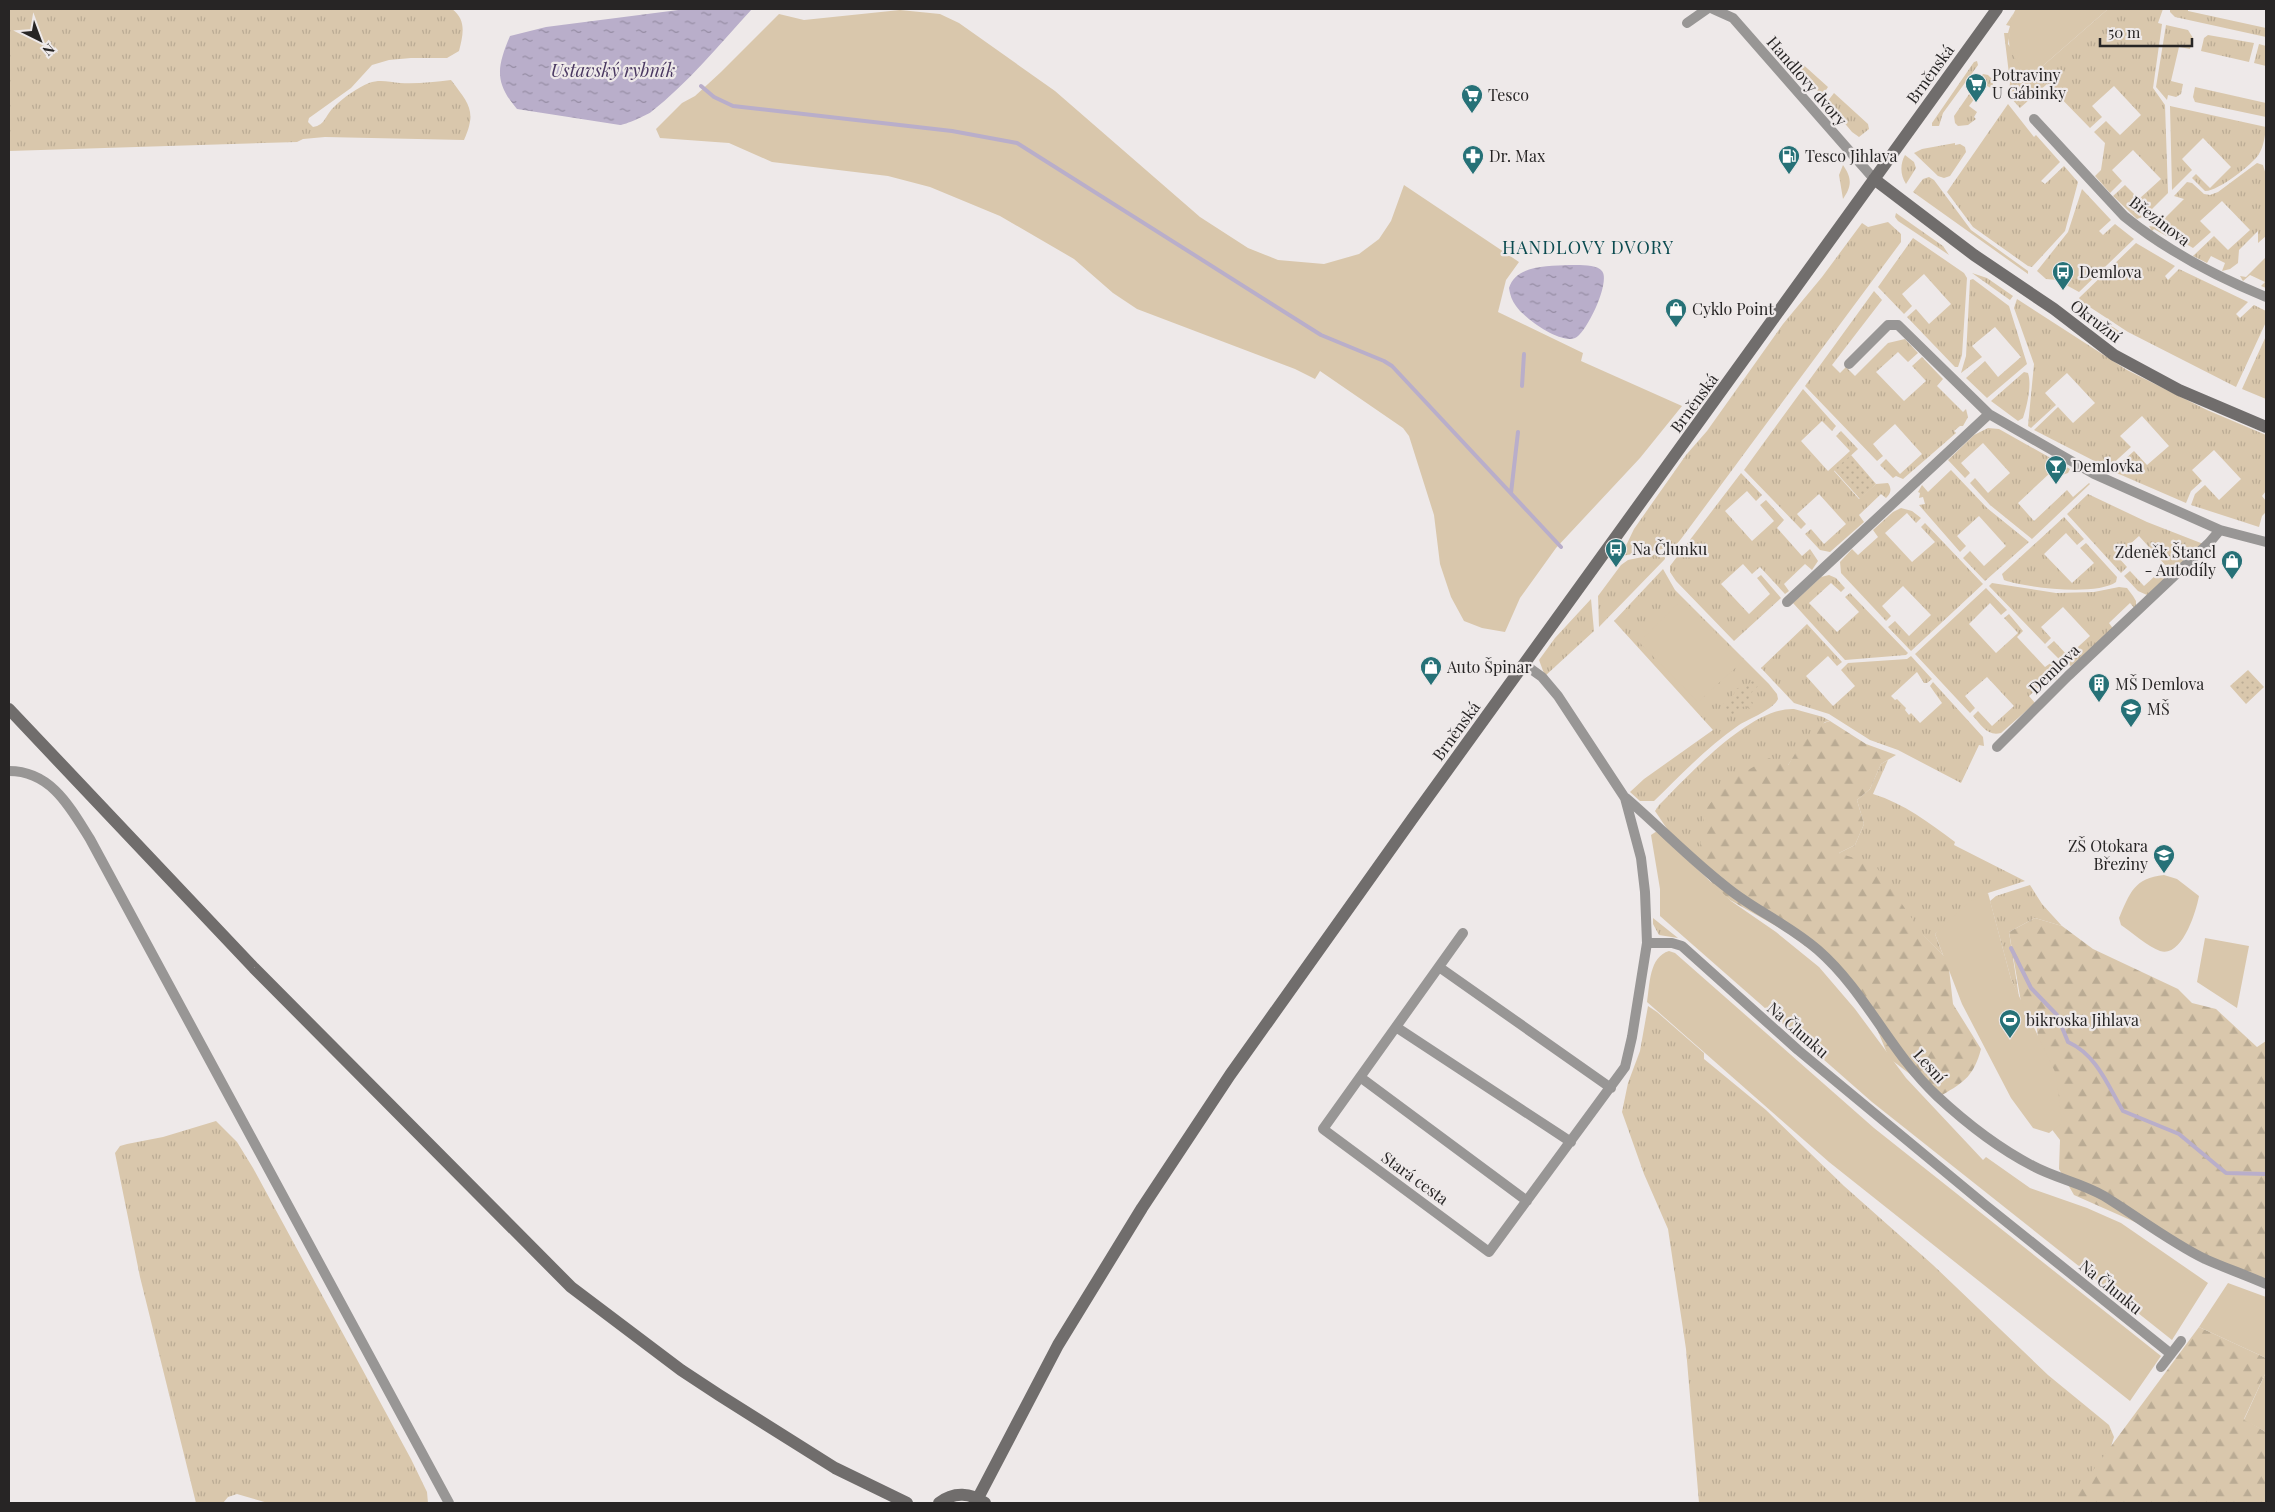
<svg xmlns="http://www.w3.org/2000/svg" width="2275" height="1512" font-family="'Playfair Display',serif">
<style>
.grass{fill:url(#grass-tufts)}
.forest{fill:url(#forest-firs)}
.park{fill:url(#park-dots)}
.garden{fill:#d9c7ac}
.water{fill:url(#water-ripples)}
.lines{fill:none;stroke-linecap:round;stroke-linejoin:round}
.stream{stroke:#b9aeca;stroke-width:4}
.street{stroke:#989695;stroke-width:10}
.secondary{stroke:#706d6c;stroke-width:12}
.labels{text-anchor:middle;stroke-width:4.5;stroke-linejoin:round;paint-order:stroke}
.street-label{font-size:16px;fill:#272525;stroke:#eee9e9}
.poi-label{font-size:16px;fill:#272525;stroke:#eee9e9;text-anchor:start}
.water-label{font-size:18px;font-style:italic;fill:#4a3861;stroke:#eee9e9}
.neighbourhood-label{font-size:18px;letter-spacing:1px;fill:#0b4b50;stroke:#eee9e9}
</style>
<defs>
<pattern id="grass-tufts" width="24" height="20" patternUnits="userSpaceOnUse" patternTransform="scale(1.25)"><rect width="24" height="20" fill="#d9c7ac"/><path d="M3 7l-1-3M5 7V3M7 7l1-3M15 17l-1-3M17 17v-4M19 17l1-3" fill="none" stroke="#baab94"/></pattern>
<pattern id="forest-firs" width="22" height="20" patternUnits="userSpaceOnUse" patternTransform="scale(1.25)"><rect width="22" height="20" fill="#d9c7ac"/><path d="M5 1l3.5 6h-7zM16 11l3.5 6h-7z" fill="#baab94"/></pattern>
<pattern id="park-dots" width="8" height="8" patternUnits="userSpaceOnUse" patternTransform="scale(1.25)"><rect width="8" height="8" fill="#d9c7ac"/><path d="M2 2h.1M6 6h.1" fill="none" stroke="#baab94" stroke-width="1.8" stroke-linecap="round"/></pattern>
<pattern id="water-ripples" width="26" height="14" patternUnits="userSpaceOnUse" patternTransform="scale(1.25)"><rect width="26" height="14" fill="#b9aeca"/><path d="M2 4q2-2 4 0t4 0M15 11q2-2 4 0t4 0" fill="none" stroke="#968da4"/></pattern>
</defs>
<rect width="100%" height="100%" fill="#eee9e9"/>
<path class="grass" d="M9,9H452C467,20 463,35 459,51L447,58H411L389,60L372,65L351,88L309,118L308,122L313,127C326,125 325,115 334,107C344,97 357,88 369,83C380,79 389,82 400,83C417,84 434,82 451,80C469,104 477,111 464,140L325,137L303,139L297,142L9,151Z
M2108,9H2163L2158,23L2162,24L2153,88L2165,105L2168,193L2145,216L2137,219L2113,196L2125,185L2139,199L2161,179L2133,150L2112,170L2122,181L2110,193L2095,176L2101,170L2105,143L2094,132L2106,121L2120,135L2141,115L2114,86L2092,106L2102,117L2090,128L2047,84L2020,108L2009,96L2010,82L2004,33H2008L2010,26L2006,25L2013,14L2008,44L2031,76Z
M2170,9H2188V11L2266,28V37L2175,17L2170,12Z
M2166,25L2188,30L2193,38L2190,49L2179,47L2171,81L2183,84L2181,94L2176,97L2168,95L2167,100L2156,87Z
M2208,35L2254,43L2249,62L2201,51L2204,38Z
M2259,44L2266,46V66L2254,63Z
M1798,60L1828,87L1822,96L1801,71Z
M1977,61L1978,65L1943,113L1939,126H1932V123L1974,62Z
M1983,74L1988,75L1993,80V89L1985,85L1969,106L1977,112L1974,117L1976,119L1968,125L1958,126L1955,123L1954,116Z
M2195,87L2266,103V117L2195,102L2193,97Z
M1834,93L1868,124L1869,129L1859,137L1852,132L1827,102Z
M2008,104L2034,137L2036,135L2060,162L2041,181L2045,184L2064,166L2078,182L2065,231L2032,267L2028,266L1973,227L1947,192Z
M2170,106L2266,127C2265,135 2264,146 2259,154C2253,164 2217,192 2205,191L2192,178L2196,174L2210,188L2231,167L2203,138L2182,159L2192,170L2172,190Z
M1955,143V145L1960,144L1965,147L1966,152L1950,176L1944,178L1938,176L1914,153L1922,149Z
M1905,155L1914,162L1916,168L1906,184C1900,175 1900,164 1905,155Z
M2257,163L2263,165L2266,175V236L2258,243V231L2239,250L2238,263L2230,269L2222,271L2225,263L2211,256L2207,263L2193,256L2214,236L2228,250L2250,230L2222,201L2200,221L2211,232L2193,248L2171,235L2168,237L2154,229L2152,231L2149,226L2156,227L2184,199L2174,196L2187,182L2192,183L2204,194L2210,195L2218,192Z
M1843,165C1852,178 1852,186 1843,199L1839,175Z
M1929,177L1934,180L1971,230L2028,271V274L1913,192L1923,179Z
M2082,189L2111,220L2099,231L2103,235L2115,224L2134,239L2079,292L2057,280L2046,279L2037,271L2068,232Z
M1896,213L1943,246L1949,255L1898,221L1895,217Z
M1888,222L1901,234V242L1681,539L1674,547L1621,556L1634,529L1686,455L1707,431L1783,324L1822,277L1862,223L1868,227Z
M1913,238L1964,273L1967,278L1962,355L1958,367H1955L1907,317L1916,309L1929,324L1951,304L1924,274L1902,294L1912,306L1904,314L1878,287Z
M2136,243L2175,266L2165,276L2168,280L2179,269L2248,302L2236,314L2240,318L2254,305L2266,311V322L2236,387L2128,332L2082,302L2079,298Z
M2266,257V288L2261,286L2265,282L2250,275L2243,281L2240,276L2246,277Z
M1972,273L1987,278L2013,296L2010,300Z
M1973,279L2009,306L2027,364L1987,398L1966,378L1985,361L1998,377L2021,357L1995,327L1972,346L1982,357L1961,373L1966,356L1970,280Z
M1874,291L1882,300L1832,365L1840,373L1846,367L1855,376L1888,343L1905,339L1918,353L1908,362L1898,352L1876,372L1904,401L1926,381L1912,366L1922,357L1943,379L1937,386L1963,412L1966,409L1968,417L1963,426H1960L1954,431L1956,433L1903,479L1896,476L1893,478L1880,465L1886,459L1900,474L1922,454L1895,424L1873,444L1883,456L1877,461L1805,386Z
M2017,299L2127,370L2207,410L2266,435V491L2262,496L2266,501V512L2262,516L2259,527L2191,505L2195,494L2205,485L2219,500L2241,479L2214,450L2192,470L2202,481L2191,491L2186,503L2112,471L2134,451L2147,465L2169,446L2142,416L2120,436L2131,447L2108,468L2034,430L2058,407L2073,423L2095,403L2067,373L2045,393L2056,405L2031,428L2028,426L2034,364L2014,308Z
M2076,303L2122,333L2119,336L2089,316Z
M2266,336V399L2242,389Z
M2024,372L2028,373C2032,385 2027,406 2023,418L2018,421L1991,401Z
M1803,389L1836,426L1832,431L1822,421L1801,441L1828,471L1850,451L1836,436L1841,431L1858,449L1834,471L1859,499L1876,484L1888,483C1892,489 1891,493 1886,498L1881,494L1859,515L1864,522L1830,552L1820,550L1805,534L1811,529L1824,544L1846,524L1819,494L1797,514L1806,524L1801,529L1744,470Z
M1988,428L1999,429L2070,469L2068,473L2056,477L2051,472L2018,503L2034,521L2067,490L2073,497L2089,483L2090,484L2032,539L1990,505L1970,483L1975,478L1988,493L2010,473L1983,443L1961,463L1970,473L1965,478L1948,460L1974,435Z
M1951,470L1987,508L2029,542L1985,581L1963,558L1970,551L1984,566L2006,546L1979,516L1957,536L1966,546L1960,552L1919,505L1925,504L1923,497L1919,498L1920,493L1918,492L1922,485L1928,492Z
M1741,473L1762,495L1756,501L1747,491L1725,511L1752,541L1774,521L1760,505L1766,500L1784,520L1777,528L1802,556L1810,549L1818,561L1812,570L1805,564L1784,584L1789,591L1785,594L1760,567L1752,574L1743,564L1721,584L1749,614L1770,594L1757,578L1761,575L1781,598L1734,641L1676,581L1670,572V566Z
M2088,494L2147,522L2206,545L2147,595L2138,591L2124,576L2130,571L2144,586L2166,566L2139,536L2117,556L2127,567L2121,573L2067,514Z
M1901,508L1912,511L1921,518L1916,523L1907,513L1885,533L1912,562L1935,542L1921,527L1925,523L1983,584L1911,651L1888,627L1895,621L1909,636L1931,615L1903,586L1882,606L1891,616L1886,621L1841,573L1840,562L1852,549L1858,555L1878,537L1873,530L1893,512Z
M2064,517L2084,539L2077,545L2066,533L2044,554L2072,583L2094,563L2080,548L2086,543L2117,577L2116,582C2097,596 2026,588 2004,580L2002,574Z
M1662,553L1665,554V559L1599,627L1598,596L1621,565L1628,560Z
M1663,569L1675,590L1769,684L1777,694L1778,699C1774,709 1749,719 1739,725C1708,746 1682,774 1654,801H1640L1630,792L1644,779L1713,730L1614,621Z
M1829,575L1836,578L1845,588L1841,592L1831,583L1809,603L1837,632L1859,612L1845,597L1850,593L1908,653L1906,655L1845,660L1793,603L1821,577Z
M1992,583L2056,593L2094,592L2119,587L2127,588L2133,596L2136,601V610L2130,603L2109,623L2114,630L2071,666L2062,662L2047,647L2054,641L2068,656L2090,636L2063,607L2041,627L2051,638L2045,644L1989,586Z
M1986,588L2007,610L2001,615L1990,603L1969,624L1996,653L2018,633L2004,618L2009,614L2023,631L2017,637L2045,667L2052,662L2059,671L2056,680L2052,675L2029,696L2035,703L2001,733C1988,737 1981,725 1973,716L1978,711L1992,726L2014,706L1987,677L1965,696L1975,708L1970,713L1915,654Z
M1591,599L1594,631L1545,676L1539,660L1555,638Z
M1807,624L1842,662L1837,666L1828,656L1806,676L1833,706L1855,686L1841,670L1848,663L1907,659L1911,656L1932,679L1927,683H1924L1917,672L1891,696L1895,700L1897,699L1906,708L1905,710L1909,715L1911,713L1920,723L1942,703L1930,686L1933,682L1983,737L1984,746L1979,745L1961,783L1898,750L1870,740L1829,714L1794,703L1761,668Z
M1794,709L1823,717L1830,721L1825,722L1806,739L1788,765L1698,863L1674,839L1655,811L1659,805C1689,775 1750,707 1794,709Z
M1888,760L1873,794C1905,804 1928,822 1955,842L1954,845L2025,881L1988,893L1935,934L1943,955L1839,853L1855,845L1864,824L1857,800L1870,789L1881,764Z
M2030,885L2042,904L2062,926L2035,918L2009,932L2019,997L2011,979L1990,901L1996,896Z
M1653,918L1678,938L1659,935L1653,924Z
M1648,1006L1657,1012L1704,1053V1059L1766,1110L1844,1186L1933,1265L2048,1375L2109,1425L2114,1437L2110,1450L2072,1503H1699L1686,1349L1668,1229L1644,1174L1622,1112L1628,1083L1640,1051Z
M216,1121L237,1142L253,1168L411,1459L427,1492L428,1503H268L237,1494L228,1497L223,1503H196L140,1277L115,1153L120,1146L127,1144L163,1137Z"/>
<path class="forest" d="M1830,721L1866,744L1896,755L1881,764L1870,789L1857,800L1864,824L1855,845L1839,853L1875,865L1924,936L1948,960L1953,1004L1981,1049C1974,1075 1965,1082 1942,1095L1936,1094L1889,1058L1872,1017L1827,962L1785,931L1730,900L1714,886L1698,863L1705,810L1727,782L1769,758L1788,765C1798,750 1811,725 1830,721Z
M2035,918L2062,926L2093,949L2178,989L2192,1003L2216,1009L2257,1047L2266,1041V1281L2239,1271L2171,1238L2074,1195L2059,1169L2060,1140L2047,1123L2036,1020L2022,1008L2009,932Z
M2199,1327L2266,1358V1372L2244,1419L2266,1432V1503H2069Z"/>
<path class="park" d="M1851,455L1876,484L1860,499L1834,470Z
M2248,670L2264,687L2246,704L2230,686Z
M1755,678L1760,684L1750,694L1753,698L1751,701L1753,703L1749,709L1746,706L1742,707L1732,717L1721,706L1734,694L1735,689L1742,687L1744,689Z"/>
<path class="garden" d="M2016,9H2108L2031,76C2014,56 2006,55 2010,28C2011,21 2012,15 2016,9Z
M900,10L940,14L959,23L1055,91L1200,217L1248,248L1278,260L1324,264L1359,254L1379,239L1391,221L1404,185L1519,262L1506,280L1498,312L1583,353L1581,361L1682,406L1640,458L1556,548L1520,598L1505,632L1482,628L1464,621L1451,597L1440,564L1434,515L1409,436L1403,428L1320,371L1315,379L1295,369L1137,309L1113,293L1074,259L1000,216L930,187L888,176L772,162L729,143L660,138L656,129L682,103L695,96L721,72L779,14L804,20Z
M1683,599L1743,661L1698,702L1639,642Z
M1657,831L1731,901L1776,932L1819,967L1855,1009L1906,1078L1983,1160L1986,1157L2030,1188L2087,1208L2121,1223L2208,1283L2172,1340L1872,1102L1660,916V889L1651,835Z
M2164,875L2177,879L2199,896C2196,912 2182,958 2160,951C2147,946 2133,933 2121,925L2119,918C2130,893 2134,878 2164,875Z
M1988,893L2011,979L2056,1074L2062,1123L2049,1133L2033,1128L2011,1098L1962,1004L1935,934L1969,902Z
M2205,938L2249,946L2237,1008L2197,982Z
M1669,951L1675,953L1874,1128L2161,1356L2130,1401L1829,1162L1647,1002C1650,984 1649,957 1669,951Z
M2228,1283L2266,1297V1358L2199,1327Z
M2266,1372V1432L2244,1420Z"/>
<path class="water" d="M686,9H752C720,44 688,83 651,112C647,115 625,125 620,125L517,109C494,82 497,67 510,36L546,27Z
M1569,265C1578,265 1597,264 1602,271C1611,282 1586,334 1575,338C1560,344 1524,318 1516,306C1512,301 1510,295 1509,288C1516,265 1548,266 1569,265Z"/>
<g class="lines">
<path class="stream" d="M701,86L714,97L733,106L952,131L1017,143L1321,335L1384,361L1392,366L1561,547
M1522,386L1524,354
M1511,493L1518,432
M2011,948L2031,988L2057,1015L2068,1042C2097,1055 2108,1086 2123,1111L2179,1134L2226,1173L2266,1174"/>
<path class="street" d="M1713,9L1733,18L1874,179
M1687,23L1707,9
M2034,119L2124,216C2167,251 2215,276 2266,297
M1849,364L1888,325H1898L1989,414L2094,474L2220,530L2266,542
M1787,602L1989,414
M1997,747L2068,676L2209,543L2220,530
M9,771C51,771 70,807 90,839L449,1503
M1626,798C1661,828 1693,862 1730,890C1758,912 1791,926 1818,950C1866,992 1890,1052 1937,1096C1965,1122 1998,1148 2033,1166C2055,1178 2082,1183 2104,1196C2138,1217 2170,1242 2205,1259C2225,1268 2246,1275 2266,1284
M1463,933L1323,1129L1489,1252L1625,1067L1632,1037L1647,943L1645,892L1641,858L1625,798L1558,696L1542,677L1524,664
M1647,943H1672L1682,946L1798,1050L1984,1204L2171,1354
M1439,967L1611,1088
M1396,1027L1571,1142
M1360,1077L1527,1201
M2161,1367L2181,1341"/>
<path class="secondary" d="M1874,179L1974,255L2054,309L2114,355L2179,390L2266,427
M9,709L254,968L571,1287L681,1370L719,1395L835,1468L907,1503
M978,1498L1058,1345L1142,1208L1230,1075L1415,815L1997,9
M939,1503C954,1491 971,1493 985,1503"/>
</g>
<defs>
<g id="supermarket-pin" transform="scale(1.125)"><path d="M0 17L-7.5 6A9.5 9.5 0 1 1 7.5 6Z" fill="#267177" stroke="#eee9e9"/><path d="M-6-5.5h2.5l.6 2H6L4.5 2H-2.5L-4.4-4H-6ZM-1.5 3.2a1.3 1.3 0 1 0 .1 0ZM3 3.2a1.3 1.3 0 1 0 .1 0Z" fill="#fff"/></g>
<g id="pharmacy-pin" transform="scale(1.125)"><path d="M0 17L-7.5 6A9.5 9.5 0 1 1 7.5 6Z" fill="#267177" stroke="#eee9e9"/><path d="M-2-6h4v4h4v4h-4v4h-4v-4h-4v-4h4Z" fill="#fff"/></g>
<g id="fuel-pin" transform="scale(1.125)"><path d="M0 17L-7.5 6A9.5 9.5 0 1 1 7.5 6Z" fill="#267177" stroke="#eee9e9"/><path d="M-5.5-6h7V0h2V4h1.3V-2.5L3-4.5l.8-.8L6-3V5H2.5V1h-1V6h-7ZM-4.2-4.7v3.2H.2V-4.7Z" fill="#fff"/></g>
<g id="bus-pin" transform="scale(1.125)"><path d="M0 17L-7.5 6A9.5 9.5 0 1 1 7.5 6Z" fill="#267177" stroke="#eee9e9"/><path d="M-5-6H5V4H4V6H2V4H-2V6H-4V4H-5ZM-3.5-4V0h7V-4ZM-3.5 1.2v1.5H-2V1.2ZM2 1.2v1.5H3.5V1.2Z" fill="#fff"/></g>
<g id="shop-pin" transform="scale(1.125)"><path d="M0 17L-7.5 6A9.5 9.5 0 1 1 7.5 6Z" fill="#267177" stroke="#eee9e9"/><path d="M-5-2.5h2.3a2.7 3.5 0 0 1 5.4 0H5L5.5 6h-11ZM-1.5-2.5h3a1.5 2.3 0 0 0-3 0Z" fill="#fff"/></g>
<g id="bar-pin" transform="scale(1.125)"><path d="M0 17L-7.5 6A9.5 9.5 0 1 1 7.5 6Z" fill="#267177" stroke="#eee9e9"/><path d="M-6-5H6L.8 .8V4.5H3.5V6h-7V4.5H-.8V.8Z" fill="#fff"/></g>
<g id="building-pin" transform="scale(1.125)"><path d="M0 17L-7.5 6A9.5 9.5 0 1 1 7.5 6Z" fill="#267177" stroke="#eee9e9"/><path d="M-4-6H4V6H1V3H-1V6H-4ZM-2.5-4.3h1.7v1.8h-1.7ZM.8-4.3h1.7v1.8H.8ZM-2.5-1h1.7V.8h-1.7ZM.8-1h1.7V.8H.8Z" fill="#fff"/></g>
<g id="school-pin" transform="scale(1.125)"><path d="M0 17L-7.5 6A9.5 9.5 0 1 1 7.5 6Z" fill="#267177" stroke="#eee9e9"/><path d="M0-5L7-2L0 1L-7-2ZM-4 1L0 2.5L4 1V4Q0 6-4 4Z" fill="#fff"/></g>
<g id="stadium-pin" transform="scale(1.125)"><path d="M0 17L-7.5 6A9.5 9.5 0 1 1 7.5 6Z" fill="#267177" stroke="#eee9e9"/><path d="M0-5a6.5 5 0 1 0 0 10a6.5 5 0 1 0 0-10ZM-3.5-1.8h7v3.6h-7Z" fill="#fff"/></g>
</defs>
<g fill-rule="evenodd">
<use href="#supermarket-pin" x="1976" y="84"/>
<use href="#supermarket-pin" x="1472" y="95"/>
<use href="#pharmacy-pin" x="1473" y="156"/>
<use href="#fuel-pin" x="1789" y="156"/>
<use href="#bus-pin" x="2063" y="272"/>
<use href="#shop-pin" x="1676" y="309"/>
<use href="#bar-pin" x="2056" y="466"/>
<use href="#bus-pin" x="1616" y="549"/>
<use href="#shop-pin" x="2232" y="561"/>
<use href="#shop-pin" x="1431" y="667"/>
<use href="#building-pin" x="2099" y="684"/>
<use href="#school-pin" x="2131" y="709"/>
<use href="#school-pin" x="2164" y="855"/>
<use href="#stadium-pin" x="2010" y="1020"/>
</g>
<g class="labels">
<g class="street-label">
<text transform="translate(1930 74) rotate(-54)" y="6">Brněnská</text>
<text transform="translate(1807 81) rotate(49)" y="6">Handlovy dvory</text>
<text transform="translate(2160 221) rotate(37)" y="6">Březinova</text>
<text transform="translate(2096 321) rotate(37)" y="6">Okružní</text>
<text transform="translate(1694 403) rotate(-54)" y="6">Brněnská</text>
<text transform="translate(2054 669) rotate(-44)" y="6">Demlova</text>
<text transform="translate(1456 731) rotate(-54)" y="6">Brněnská</text>
<text transform="translate(1798 1030) rotate(41)" y="6">Na Člunku</text>
<text transform="translate(1930 1066) rotate(48)" y="6">Lesní</text>
<text transform="translate(1415 1178) rotate(36)" y="6">Stará cesta</text>
<text transform="translate(2111 1287) rotate(39)" y="6">Na Člunku</text>
</g>
<g class="poi-label">
<text x="1992" y="81">Potraviny<tspan x="1992" dy="18">U Gábinky</tspan></text>
<text x="1488" y="101">Tesco</text>
<text x="1489" y="162">Dr. Max</text>
<text x="1805" y="162">Tesco Jihlava</text>
<text x="2079" y="278">Demlova</text>
<text x="1692" y="315">Cyklo Point</text>
<text x="2072" y="472">Demlovka</text>
<text x="1632" y="555">Na Člunku</text>
<text x="2216" y="558" text-anchor="end">Zdeněk Štancl<tspan x="2216" dy="18">- Autodíly</tspan></text>
<text x="1447" y="673">Auto Špinar</text>
<text x="2115" y="690">MŠ Demlova</text>
<text x="2147" y="715">MŠ</text>
<text x="2148" y="852" text-anchor="end">ZŠ Otokara<tspan x="2148" dy="18">Březiny</tspan></text>
<text x="2026" y="1026">bikroska Jihlava</text>
</g>
<g class="water-label">
<text x="613" y="77">Ustavský rybník</text>
</g>
<g class="neighbourhood-label">
<text x="1588" y="254">HANDLOVY DVORY</text>
</g>
</g>
<rect width="2275" height="1512" fill="none" stroke="#272525" stroke-width="20"/>
<g transform="translate(40 40) rotate(138)" stroke="#eee9e9" stroke-width="4" paint-order="stroke">
<path d="M0-4L9 19L0 12L-9 19Z" fill="#272525"/>
<text y="-8" font-size="14" font-weight="bold" text-anchor="middle" fill="#272525">N</text>
</g>
<path d="M2100 38v8h92v-8" fill="none" stroke="#272525" stroke-width="2.5"/>
<text x="2108" y="38" font-size="15" fill="#272525" stroke="#eee9e9" stroke-width="4" paint-order="stroke">50 m</text>
</svg>
